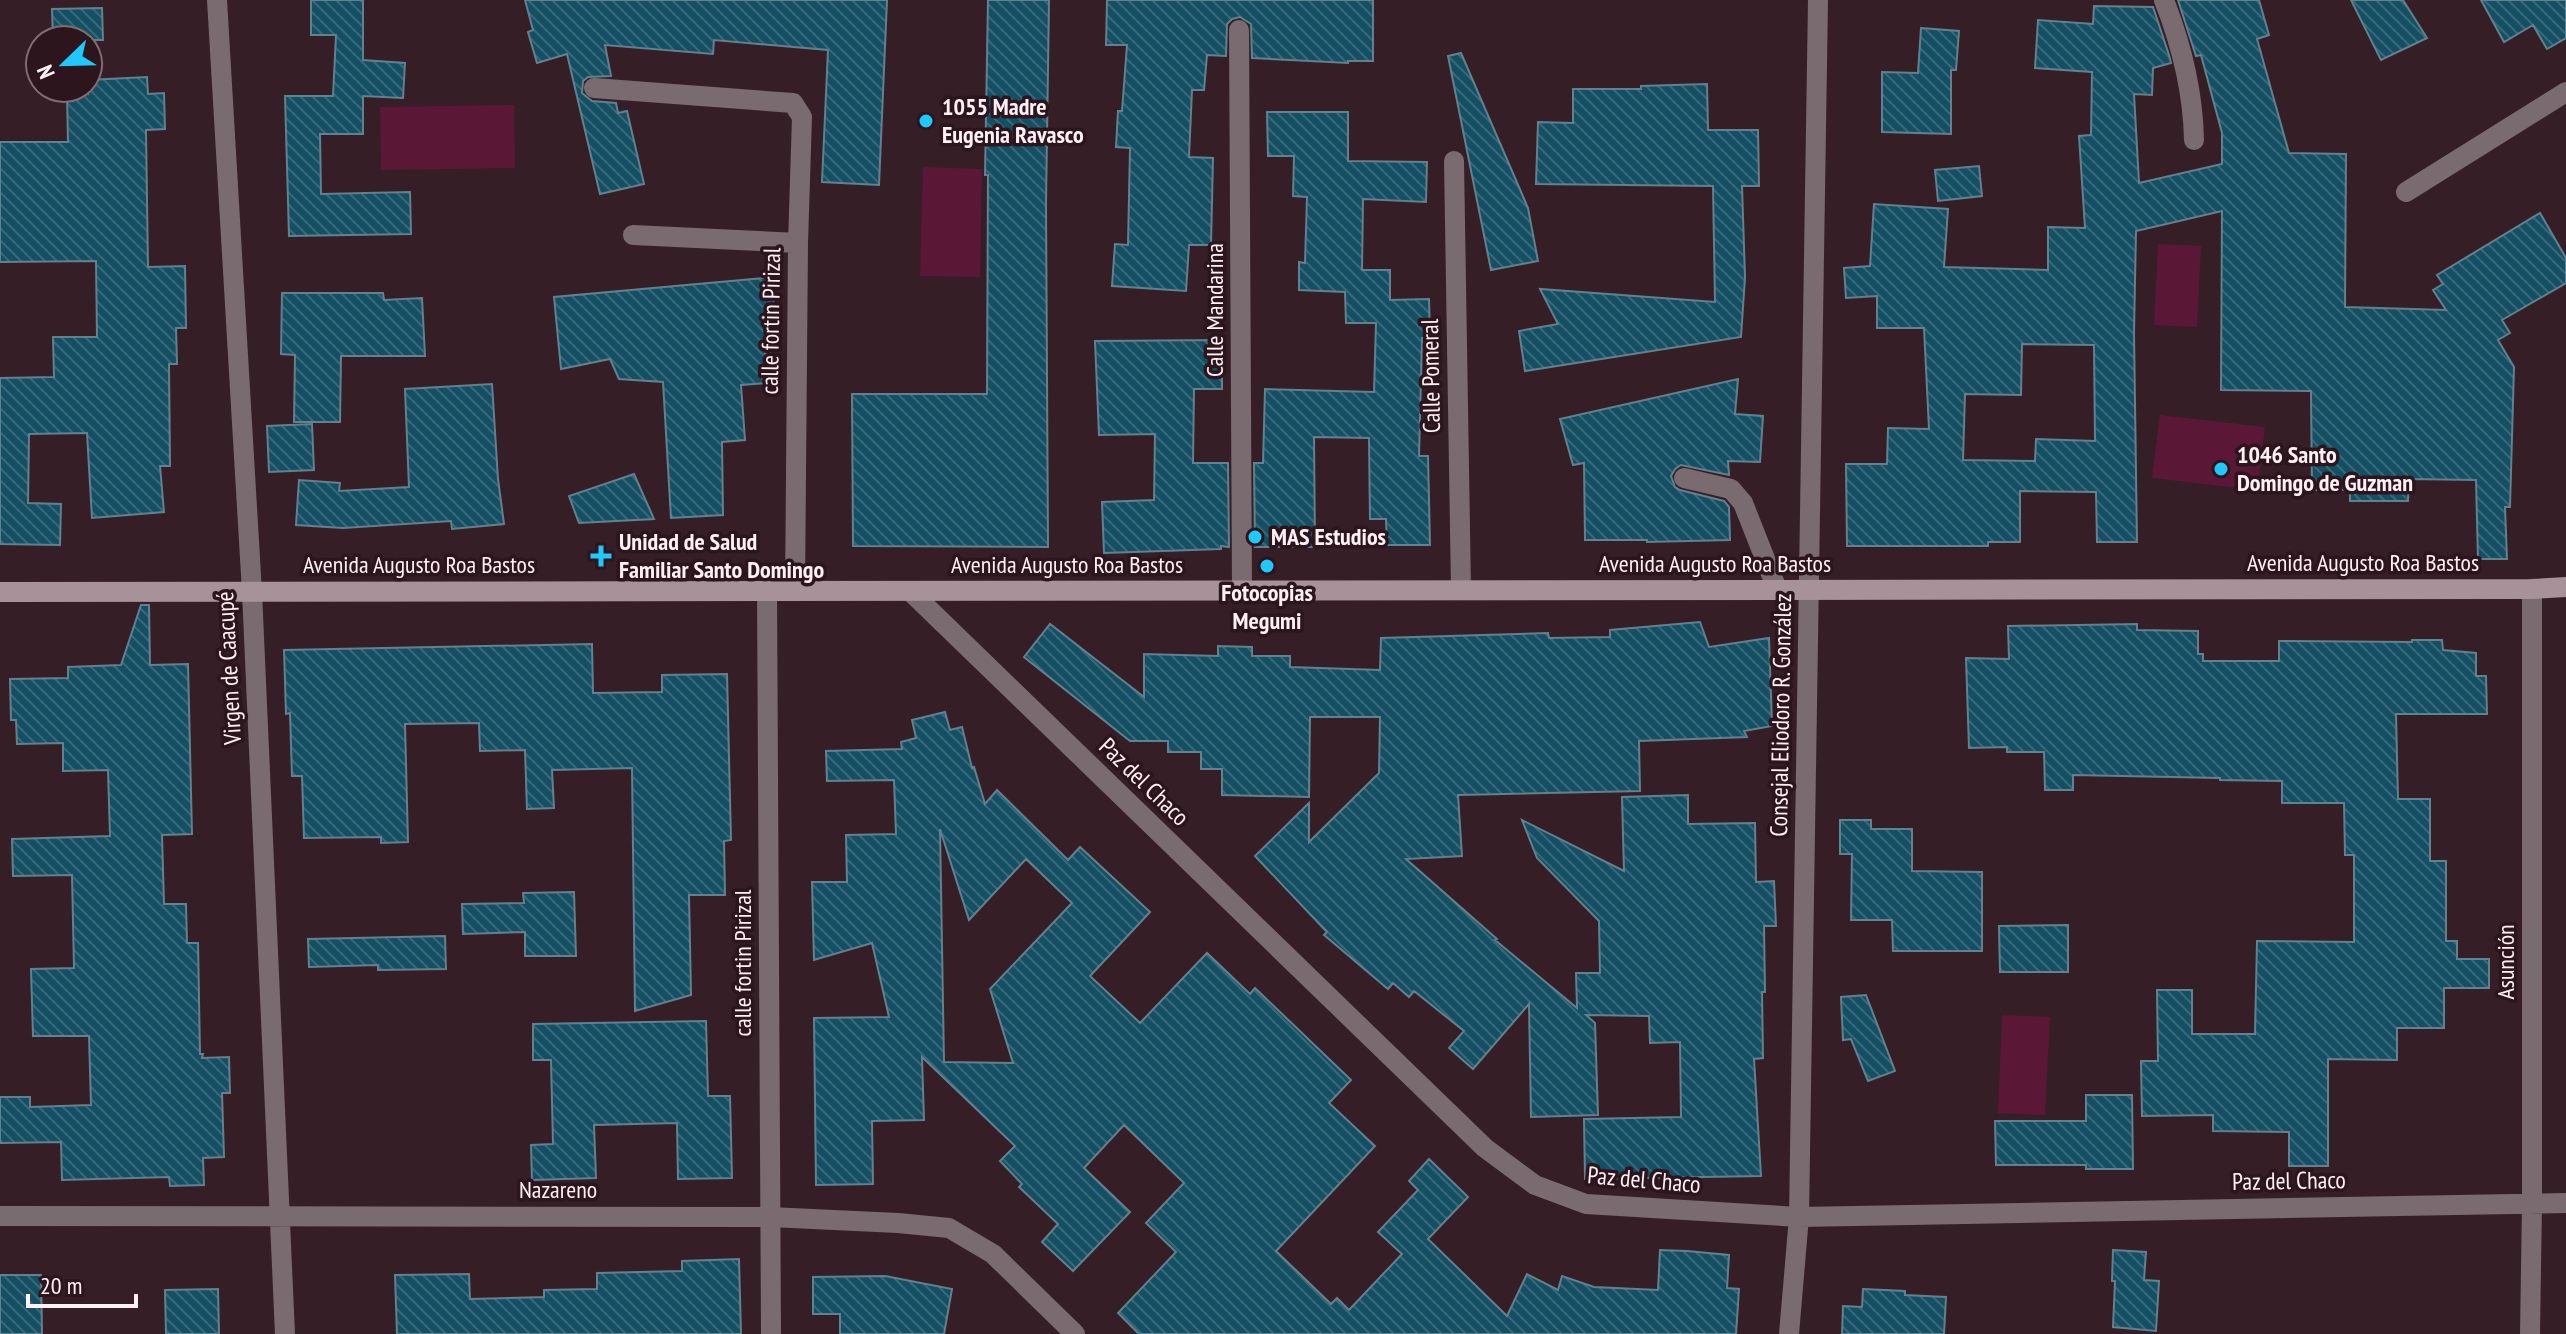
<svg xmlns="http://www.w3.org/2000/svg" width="2566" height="1334" font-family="'PT Sans Narrow',sans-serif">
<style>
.pitch{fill:#5b1736}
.building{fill:url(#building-back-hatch);stroke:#62808d;stroke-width:2;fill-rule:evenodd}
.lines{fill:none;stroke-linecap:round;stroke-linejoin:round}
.service{stroke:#796b6f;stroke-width:20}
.minor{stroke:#796b6f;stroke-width:20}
.tertiary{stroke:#796b6f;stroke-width:20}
.secondary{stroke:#a79299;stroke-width:20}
.poi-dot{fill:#20c9fd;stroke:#2c151d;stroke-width:3}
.labels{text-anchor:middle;stroke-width:7;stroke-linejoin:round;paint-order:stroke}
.poi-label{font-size:24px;font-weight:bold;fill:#fff1f5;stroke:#2c151d;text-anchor:start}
.street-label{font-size:24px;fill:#fff1f5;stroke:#2c151d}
</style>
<defs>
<pattern id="building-back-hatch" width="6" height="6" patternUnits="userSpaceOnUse" patternTransform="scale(2)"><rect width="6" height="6" fill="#144f63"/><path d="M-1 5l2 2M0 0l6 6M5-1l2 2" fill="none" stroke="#37697a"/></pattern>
</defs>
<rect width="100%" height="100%" fill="#361e27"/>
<path class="pitch" d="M514,105L515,168L381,170L380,107Z
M923,167L982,169L980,277L920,276Z
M2158,244L2201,246L2197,327L2154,325Z
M2160,415L2265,427L2257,490L2152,478Z
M2002,1015L2050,1017L2045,1115L1998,1113Z"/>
<path class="building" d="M311,0H363V60L405,63L403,98L363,96V134H320L321,194L410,192L411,234L289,236L285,96H333L336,35H311Z
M525,0H887L879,185L822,182L828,50L714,40L713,54L605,45L611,76L588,77L583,81L582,93L592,101L616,103L618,113L627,111L644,184L600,194L567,54L537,63L528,32L533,30Z
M988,0H1049L1046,204L1048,547L853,546L852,394H987L988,175H985Z
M1107,0H1373V61H1348V63L1252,58L1251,24L1240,17L1232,19L1227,24L1226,56L1207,55L1204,90H1192L1189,157L1213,158L1211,245H1189L1186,291L1112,286L1115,244L1128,245L1130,148L1116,147L1118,111H1122L1127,45H1106Z
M2178,0H2259L2269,35L2257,39L2289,153L2346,154L2345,307L2446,310L2433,290L2443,284L2437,275L2540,213L2566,258V283L2502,320L2510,333L2498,340L2514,367L2510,507H2505L2507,559H2478L2476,480L2409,479L2408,501H2350V490H2312L2311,391L2221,390L2222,211L2136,231L2134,333L2137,542H2097L2096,492L2020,491V542H1988V546H1847L1846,464H1887L1888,428L1929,429L1924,328H1877V296L1846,298L1844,268L1870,266L1874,204L1948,209L1944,267L2048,270V227L2085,228L2079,136L2091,135L2092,72L2035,68L2038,20L2093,24L2094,6L2153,7L2169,55L2171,63L2153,68L2152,95L2134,94L2139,183L2222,164V133L2201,55L2196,56ZM2022,344L2094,345L2095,441L2036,439L2035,461L1963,460L1965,394L2021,395Z
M2351,0H2403L2427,38L2381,60Z
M2481,0H2566V38L2547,49L2533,25L2504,42Z
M102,8L103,40H53L52,9Z
M1921,28L1959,31L1956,70H1951V134L1882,132V72L1918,73Z
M1461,53L1528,208L1538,261L1491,270L1448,56Z
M147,77L148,94L164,93L165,129L146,130L148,267L185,266L186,328H176L177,364H169L170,466H160L164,512L92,518L87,433L29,434L28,503L61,504L60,545L0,544V378L54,377L53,337H97L96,261L0,262V142H68L67,94H88V80Z
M1707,84L1708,130H1758L1759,186H1742L1745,277L1741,337L1525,371L1519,331L1558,324L1540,289L1715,302L1713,186L1536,184L1538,122L1573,123V89H1641V86Z
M1267,112H1348V161L1427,162L1426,202L1363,199L1362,270H1390V300L1429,299L1430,338H1422L1419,456H1428L1430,545H1387L1386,519H1370L1369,438L1314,437L1315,547H1255L1254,463H1263L1265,389L1374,392L1376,323H1346L1345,292L1299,290V262L1305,263L1307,197L1293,196L1294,156H1268Z
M1979,166L1982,196L1938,201L1935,170Z
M774,277L773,313H770V353H765L768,383L741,385L745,440L722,442L723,515L671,518L663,382L619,379L610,359L561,369L554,297Z
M282,293H383L384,300L422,298L425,356H341L340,422H294L295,355L281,354Z
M1222,340V389H1194L1193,463H1228L1229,547L1221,546V549L1104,553L1102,502L1154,500L1155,434L1099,435L1095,341Z
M1738,379L1735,414L1763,416L1760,462L1728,461L1729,475L1681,465L1675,469L1671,476L1675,487L1680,490L1724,501L1729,507L1730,540L1647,542V540H1585L1584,463L1573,465L1560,419Z
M492,384L498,479L504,524L452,529L451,521L343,528L296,525L299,480L340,483L339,491L409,487L405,389Z
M312,424L314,470L269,472L267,426Z
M634,474L654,519L579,523L569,496Z
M141,605H149L150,665L188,664L192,834L162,835L164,904H186L187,943H198L200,1054H203L202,1058L229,1057L230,1093H222L224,1157L203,1158L204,1185L170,1186L169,1177L62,1180L61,1142L0,1143V1097H30V1107L91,1105L89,1036H33L31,969L74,968L72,875L13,876L12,839L110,836L108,770L63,771V743L17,744L16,720H11L10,679L68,678V667L121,665Z
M1700,622L1709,647L1769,638L1772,726L1744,731L1747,737L1639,741L1640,791L1458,795L1462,856L1406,859L1497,939L1495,940L1577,1008L1576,973H1600L1599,921L1537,858L1522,820L1624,871L1622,797L1688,795V824L1755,823L1756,882L1774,881L1776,926H1764L1765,992H1762L1763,1058L1754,1059L1761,1176L1585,1179L1584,1119L1681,1117L1680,1042L1650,1043L1649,1016L1586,1015L1595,1023L1598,1115L1531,1117L1529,1004L1473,1069L1449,1048L1464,1031L1414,991L1409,997L1393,983L1388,989L1324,935L1327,932L1255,856L1309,803V842L1379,773L1380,717H1310L1309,797L1222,795V769H1201V752H1168V741H1130L1024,657L1050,624L1144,697V654L1218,656V646L1252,647V656H1290V667L1380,670L1381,638L1548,633L1549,638L1610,637V630Z
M2137,624V630L2198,631V654H2203V661H2279V641L2412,642V640H2442L2443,650L2476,653V676H2486L2487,714H2396L2398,799H2430V861H2446V941H2457V959H2489V988H2444V1028H2397V1060L2328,1059V1166H2289V1132L2213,1131V1115L2142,1116L2141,1061H2158L2157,990H2192V1034H2255L2257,941L2354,942V855H2345L2344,803H2282V781L2220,780V778L2073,775V790H2045L2044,752H2007V747L1969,748L1966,658L2009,659L2008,626Z
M592,644L593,693L662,692V675L727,674L731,840L724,841L725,895H689L691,995L635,1011L632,768L552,770L554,808L527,809L525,750L480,751L479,723L405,724L408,842L381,843V837L304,838L302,776H292L290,713L286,714L284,650Z
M945,712L950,730L962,727L972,768L974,767L985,804L997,790L1068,860L1080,847L1150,912L1090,976L1140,1023L1207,953L1250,994L1255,988L1351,1080L1329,1103L1375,1146L1276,1251L1331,1304L1337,1298L1349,1310L1402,1254L1378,1232L1418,1190L1409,1181L1429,1159L1468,1197L1428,1239L1507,1316L1527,1274L1558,1290L1562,1276L1594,1287L1658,1290L1660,1250L1687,1251L1729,1255L1727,1288L1739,1289L1736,1334H1139L1118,1313L1176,1252L1146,1223L1184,1183L1124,1125L1084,1168L1130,1212L1073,1271L1042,1242L1058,1224L1019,1187L1022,1184L1000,1161L1015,1146L922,1057L924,1120L872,1121L873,1184L816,1185L814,1018L889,1017L872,943L814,960L812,882H847L846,835L896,834L894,780L827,781L826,751L902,749L901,742L916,738L912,720ZM940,829L969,920L1026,859L1072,903L990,989L1013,1063L944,1062Z
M1840,820H1871V829H1912V871L1982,872V951H1893L1892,920H1851L1852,854H1840Z
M574,892L576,956H525V932L463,934L462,904L524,903L523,893Z
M2068,925V972H2000L1999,926Z
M445,936L446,969L378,970V965L309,967L308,939Z
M1866,995L1895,1071L1868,1081L1851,1039L1843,1040L1841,997Z
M706,1021L708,1096H730L732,1178L678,1179L677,1123L594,1125L596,1178L532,1180L531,1145L553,1144L551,1060H533V1024Z
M2086,1095H2132L2133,1169H2086V1165H1996L1995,1121H2086Z
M2113,1250L2146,1252L2144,1280L2159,1281L2156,1331L2113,1327L2115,1281H2112Z
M739,1259L741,1334H397L395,1275L469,1274L470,1299L544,1297V1290L597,1289V1273L682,1271V1261Z
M0,1275H41L42,1334H0Z
M885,1276L952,1289L944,1334H840V1314H813V1277Z
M218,1289L219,1334H166L165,1290Z
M1863,1289L1905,1291V1295L1946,1297L1944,1334H1842L1843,1306L1862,1307Z"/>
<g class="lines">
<path class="service" d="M2164,0C2182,46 2193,91 2194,140
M2406,192L2566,92
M1684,478L1731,489L1743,503L1777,589"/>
<path class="minor" d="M217,0L252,592L285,1334
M1239,30L1242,591
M594,88L793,103L802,117L798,243L795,591
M1454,161L1461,590
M633,235L798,243
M910,591L1485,1148L1535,1185L1586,1204L1799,1217L2566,1203
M0,1216L770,1217L898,1223L949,1228L993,1254L1075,1334
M1789,1334L1799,1217L1818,0
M2530,1334L2532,1202V589"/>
<path class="tertiary" d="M767,591L771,1334"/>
<path class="secondary" d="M0,592L2532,589L2566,587"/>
</g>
<g class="poi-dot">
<circle cx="926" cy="121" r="8"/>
<circle cx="2221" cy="469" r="8"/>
<circle cx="1255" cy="537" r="8"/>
<path d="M597 544h8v8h8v8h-8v8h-8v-8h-8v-8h8z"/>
<circle cx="1267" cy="566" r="8"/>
</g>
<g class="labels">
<g class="poi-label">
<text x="942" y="115">1055 Madre<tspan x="942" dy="28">Eugenia Ravasco</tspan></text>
<text x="2237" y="463">1046 Santo<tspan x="2237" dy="28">Domingo de Guzman</tspan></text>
<text x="1271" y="545">MAS Estudios</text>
<text x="619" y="550">Unidad de Salud<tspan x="619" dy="28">Familiar Santo Domingo</tspan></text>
<text x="1267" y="601" text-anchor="middle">Fotocopias<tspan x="1267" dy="28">Megumi</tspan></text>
</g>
<g class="street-label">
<text transform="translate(1215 310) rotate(-90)" y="8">Calle Mandarina</text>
<text transform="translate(771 321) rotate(-89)" y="8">calle fortin Pirizal</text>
<text transform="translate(1431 376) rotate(-91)" y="8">Calle Pomeral</text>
<text x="2363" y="571">Avenida Augusto Roa Bastos</text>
<text x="1715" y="572">Avenida Augusto Roa Bastos</text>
<text x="419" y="573">Avenida Augusto Roa Bastos</text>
<text x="1067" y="573">Avenida Augusto Roa Bastos</text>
<text transform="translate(229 668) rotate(-93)" y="8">Virgen de Caacupé</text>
<text transform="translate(1781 715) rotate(-89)" y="8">Consejal Eliodoro R. González</text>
<text transform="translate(1144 782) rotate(44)" y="8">Paz del Chaco</text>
<text transform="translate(2506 962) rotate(-90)" y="8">Asunción</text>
<text transform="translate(743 963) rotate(-90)" y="8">calle fortin Pirizal</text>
<text transform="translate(1644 1180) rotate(5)" y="8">Paz del Chaco</text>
<text transform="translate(2289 1181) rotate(-1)" y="8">Paz del Chaco</text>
<text x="558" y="1198">Nazareno</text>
</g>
</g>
<g transform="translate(64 64) rotate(247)"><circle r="38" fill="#2c151d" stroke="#806d73" stroke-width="2"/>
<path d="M0-6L14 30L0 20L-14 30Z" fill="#20c9fd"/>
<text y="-12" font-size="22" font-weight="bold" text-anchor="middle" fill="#fff1f5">N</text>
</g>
<path d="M28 1294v12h108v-12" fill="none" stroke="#fff1f5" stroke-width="4"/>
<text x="40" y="1294" font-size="24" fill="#fff1f5" stroke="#2c151d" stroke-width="6" paint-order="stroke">20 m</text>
</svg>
